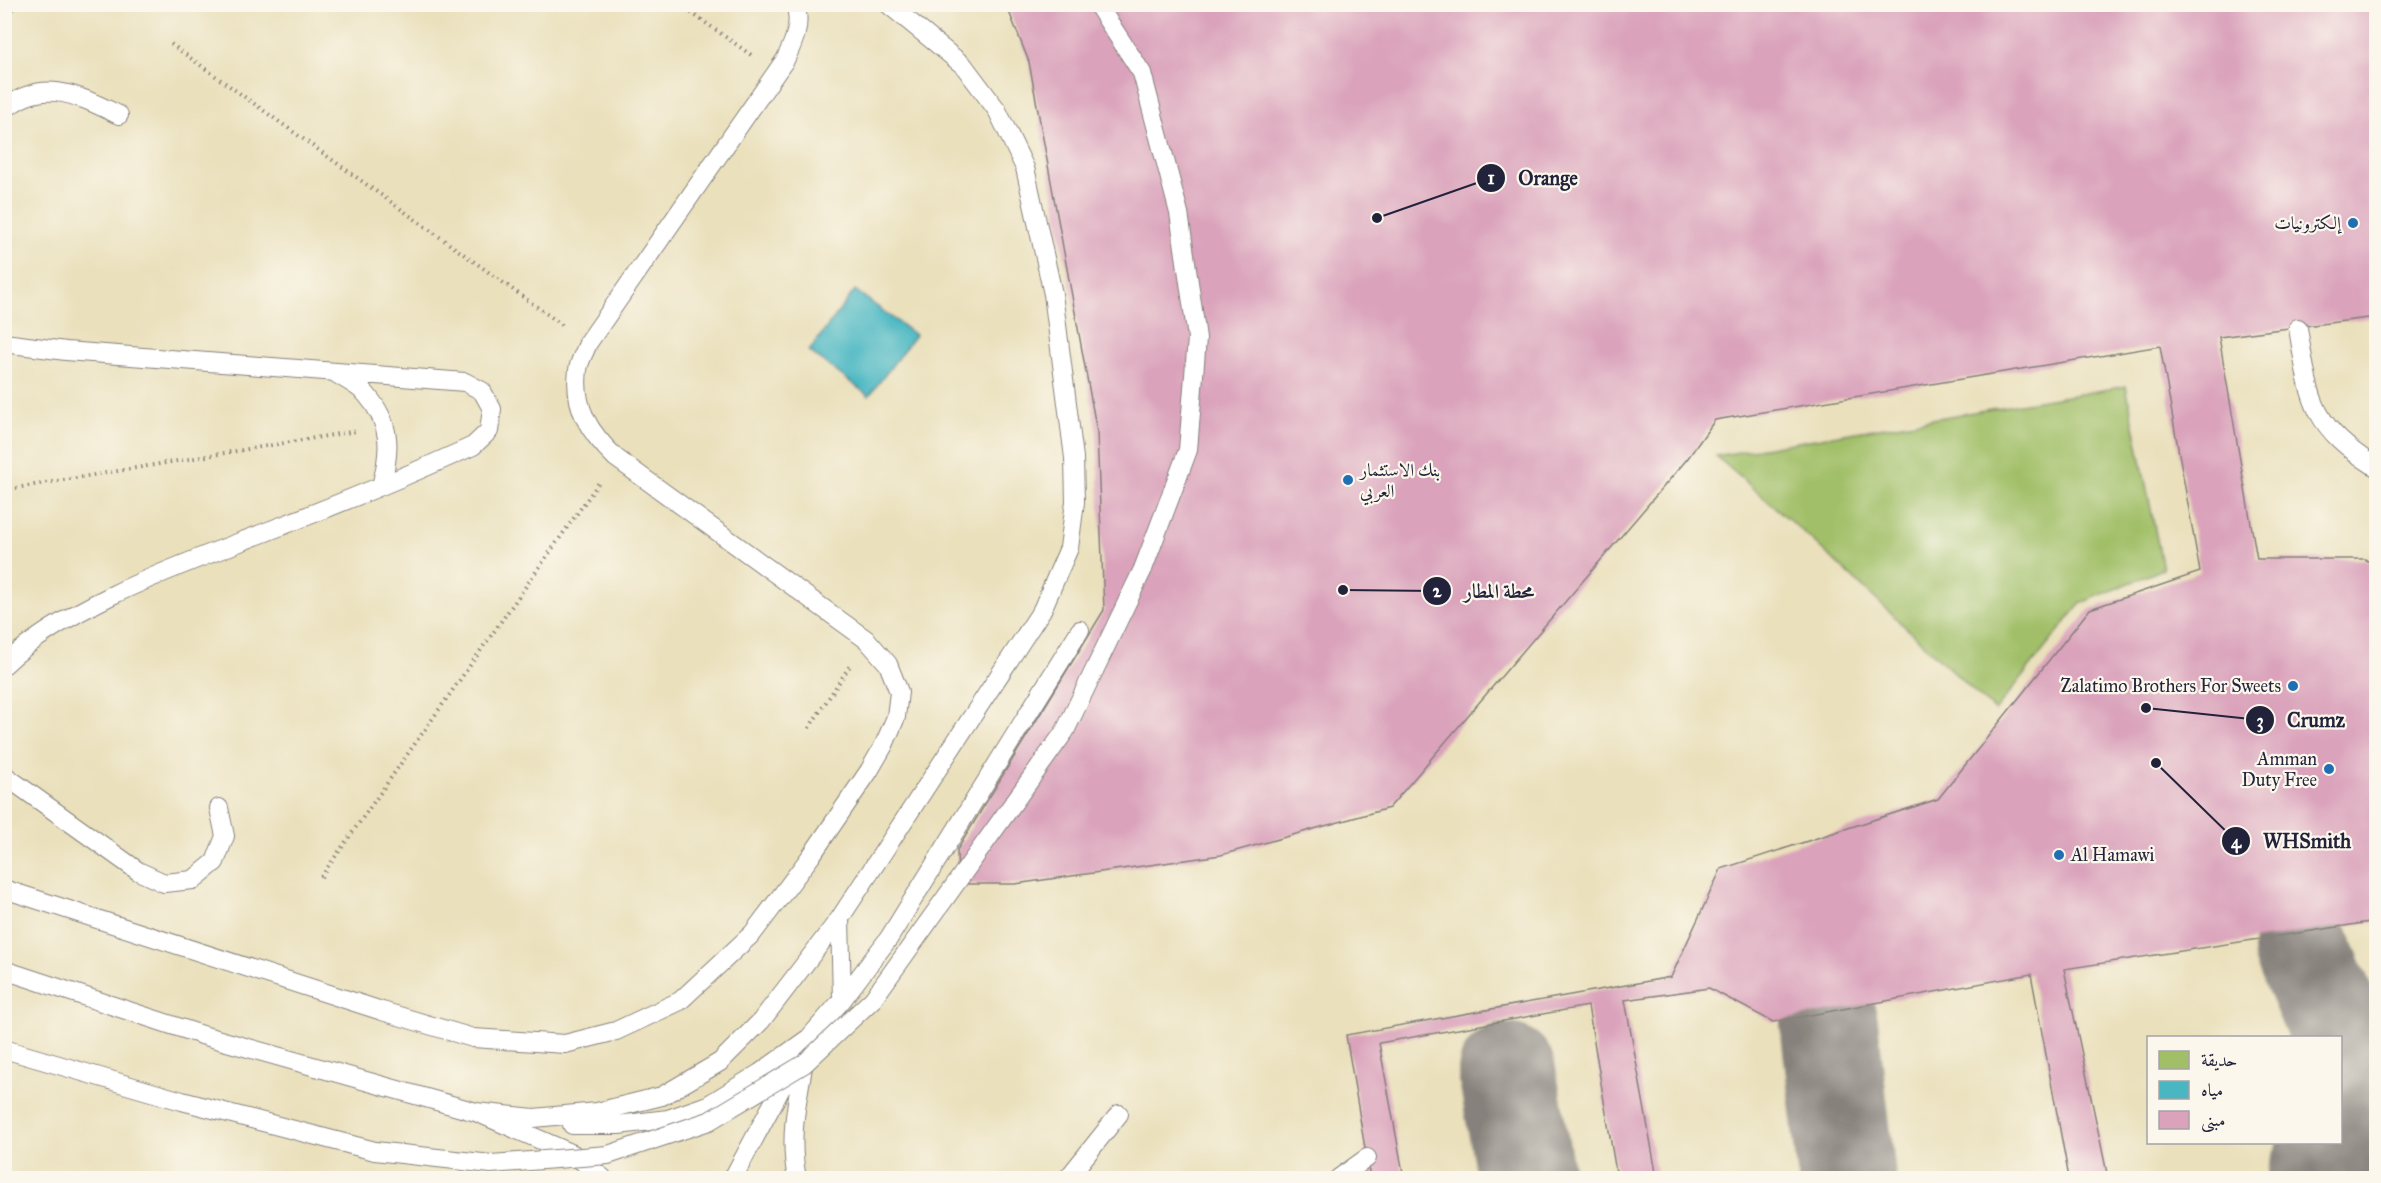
<svg xmlns="http://www.w3.org/2000/svg" width="2381" height="1183" font-family="'IM FELL Great Primer',Amiri,serif">
<style>
.green{fill:#a1bf67;stroke:#627051;stroke-width:1.5}
.water{fill:#48b7c2;stroke:#356c7e;stroke-width:1.5}
.lines{fill:none;stroke-linecap:round;stroke-linejoin:round}
.taxiway{stroke:#86817c;stroke-width:98}
.building{fill:#daa3bb}
.lane-casing{stroke:#86817c;stroke-width:20}
.path{stroke:#86817c;stroke-width:4;stroke-dasharray:1.5 4.5;stroke-linecap:butt}
.lane{stroke:#fff;stroke-width:18}
.lane-bridge-casing{stroke:#86817c;stroke-width:20;stroke-linecap:butt}
.lane-bridge{stroke:#fff;stroke-width:18}
.poi-dot{fill:#1f6fb2;stroke:#fbf7ec;stroke-width:2}
.labels{text-anchor:middle;stroke-width:4.5;stroke-linejoin:round;paint-order:stroke}
.poi-label{font-size:18px;fill:#22223b;stroke:#fbf7ec;text-anchor:end}
.leader{fill:none;stroke:#22223b;stroke-width:2}
.callout-dot{fill:#22223b;stroke:#fbf7ec;stroke-width:2}
.mark-label{font-size:18px;text-anchor:middle;font-weight:bold;fill:#fff}
.callout-label{font-size:20px;text-anchor:middle;font-weight:bold;fill:#22223b;stroke:#fbf7ec;stroke-width:4.5;stroke-linejoin:round;paint-order:stroke}
</style>
<rect width="100%" height="100%" fill="#fbf7ec"/>
<filter id="ink" filterUnits="userSpaceOnUse"><feTurbulence type="fractalNoise" baseFrequency=".0167" numOctaves="2"/><feDisplacementMap in="SourceGraphic" scale="12" xChannelSelector="R" yChannelSelector="G"/><feConvolveMatrix kernelMatrix="1 2 1 2 8 2 1 2 1" color-interpolation-filters="sRGB"/></filter>
<filter id="wash" filterUnits="userSpaceOnUse"><feTurbulence type="fractalNoise" baseFrequency=".008" numOctaves="4" result="noise"/><feDisplacementMap in="SourceGraphic" scale="24" xChannelSelector="R" yChannelSelector="G"/><feGaussianBlur stdDeviation="1.35" result="paint"/><feColorMatrix in="noise" values="0 0 0 0 0 0 0 0 0 0 0 0 0 0 0 0 0 1.4 0 .05"/><feComposite in="paint" operator="in"/></filter>
<g filter="url(#wash)">
<rect width="100%" height="100%" fill="#eae0bc"/>
<path class="green" d="M2126,386L2163,569L2081,603L1995,711L1808,536L1716,456Z"/>
<path class="water" d="M855,290L915,335L869,396L809,351Z"/>
<g class="lines">
<path class="taxiway" d="M2302,948L2376,1120
M1829,1023L1847,1178
M1507,1072L1526,1178
M2316,1178L2330,1142"/>
</g>
<g id="blocks">
<path class="building" d="M1006,4H2376V317L2219,337L2257,559H2365L2376,567V921L2064,969L2108,1178H2069L2031,974L1773,1022L1709,988L1625,1000L1657,1178H1617L1588,1006L1379,1043L1404,1178H1370L1346,1035L1671,977L1721,869L1938,799L2090,609L2200,572L2160,346L1715,420L1688,458L1389,808L1221,855L1015,884H958L957,850L1104,610L1097,432L1029,62Z"/>
</g>
</g>
<g filter="url(#ink)">
<use href="#blocks" fill-opacity="0" stroke="#86817c" stroke-width="1.5"/>
<g class="lines">
<g class="lane-casing">
<path id="lane" d="M1097,4L1142,73L1179,213L1197,338L1188,450L1143,569
M4,6L6,4
M4,110C43,76 79,96 119,115
M2298,328C2310,400 2310,425 2376,467
M4,343L66,351L465,382L482,391L492,409L489,431L473,446C407,476 339,504 271,530C187,563 69,603 4,665
M335,373C345,379 359,386 366,394C392,424 391,450 381,486
M4,775L138,871L164,883L193,880L215,862L225,836L219,808
M4,889L382,1011L473,1038L565,1044L616,1031L680,1001L753,933L811,856L869,771L884,745L896,717L899,692L888,664L867,640L616,458C590,433 573,408 578,370C579,361 585,352 588,343L785,60C794,42 802,24 795,4
M840,918L842,1000
M4,970L202,1035L476,1112L573,1154L603,1178
M4,1049L182,1101L375,1151
M476,1112L534,1118L597,1112L662,1096L720,1062L761,1021L840,918L1042,610L1069,548L1075,502L1074,458L1053,294L1025,168L997,110L964,66L888,4
M572,1125H618L668,1119L708,1105L760,1073L809,1038L842,1000L889,938L1080,630
M733,1178L792,1068
M797,1178C788,1137 798,1097 805,1056
M1068,1178L1119,1114
M1339,1178L1367,1158"/>
</g>
<path class="path" d="M686,9L754,57
M171,44L565,327
M4,490L356,431
M809,728L851,664
M321,877L600,481"/>
<use href="#lane" class="lane"/>
<g class="lane-bridge-casing">
<path id="lane-bridge" d="M375,1151L491,1164L608,1155L709,1121L804,1064L873,999L1065,731L1143,569"/>
</g>
<use href="#lane-bridge" class="lane-bridge"/>
</g>
</g>
<g class="poi-dot">
<circle cx="2353" cy="223" r="6"/>
<circle cx="1348" cy="480" r="6"/>
<circle cx="2293" cy="686" r="6"/>
<circle cx="2329" cy="769" r="6"/>
<circle cx="2059" cy="855" r="6"/>
</g>
<g class="labels">
<g class="poi-label">
<text x="2341" y="229">إلكترونيات</text>
<text x="1360" y="476" text-anchor="start">بنك الاستثمار<tspan x="1360" dy="21">العربي</tspan></text>
<text x="2281" y="692">Zalatimo Brothers For Sweets</text>
<text x="2317" y="765">Amman<tspan x="2317" dy="21">Duty Free</tspan></text>
<text x="2071" y="861" text-anchor="start">Al Hamawi</text>
</g>
</g>
<path class="leader" d="M1377 218L1491 178M1343 590L1437 591M2146 708L2260 720M2156 763L2236 841"/>
<g class="callout-dot">
<circle cx="1377" cy="218" r="6"/>
<circle cx="1343" cy="590" r="6"/>
<circle cx="2146" cy="708" r="6"/>
<circle cx="2156" cy="763" r="6"/>
<circle cx="1491" cy="178" r="15"/>
<circle cx="1437" cy="591" r="15"/>
<circle cx="2260" cy="720" r="15"/>
<circle cx="2236" cy="841" r="15"/>
</g>
<g class="mark-label">
<text x="1491" y="184">1</text>
<text x="1437" y="597">2</text>
<text x="2260" y="727">3</text>
<text x="2236" y="848">4</text>
</g>
<g class="callout-label">
<text x="1548" y="185">Orange</text>
<text x="1499" y="598">محطة المطار</text>
<text x="2316" y="727">Crumz</text>
<text x="2307" y="848">WHSmith</text>
</g>
<rect width="2381" height="1183" fill="none" stroke="#fbf7ec" stroke-width="24"/>
<rect x="2147" y="1036" width="195" height="108" fill="#fbf7ec" stroke="#a4a2a5" stroke-width="1.5"/>
<rect x="2159" y="1051" width="30" height="18" fill="#a1bf67" stroke="#a4a2a5" stroke-width="1.5"/>
<text x="2201" y="1066" font-size="18" fill="#22223b">حديقة</text>
<rect x="2159" y="1081" width="30" height="18" fill="#48b7c2" stroke="#a4a2a5" stroke-width="1.5"/>
<text x="2201" y="1096" font-size="18" fill="#22223b">مياه</text>
<rect x="2159" y="1111" width="30" height="18" fill="#daa3bb" stroke="#a4a2a5" stroke-width="1.5"/>
<text x="2201" y="1126" font-size="18" fill="#22223b">مبنى</text>
</svg>
